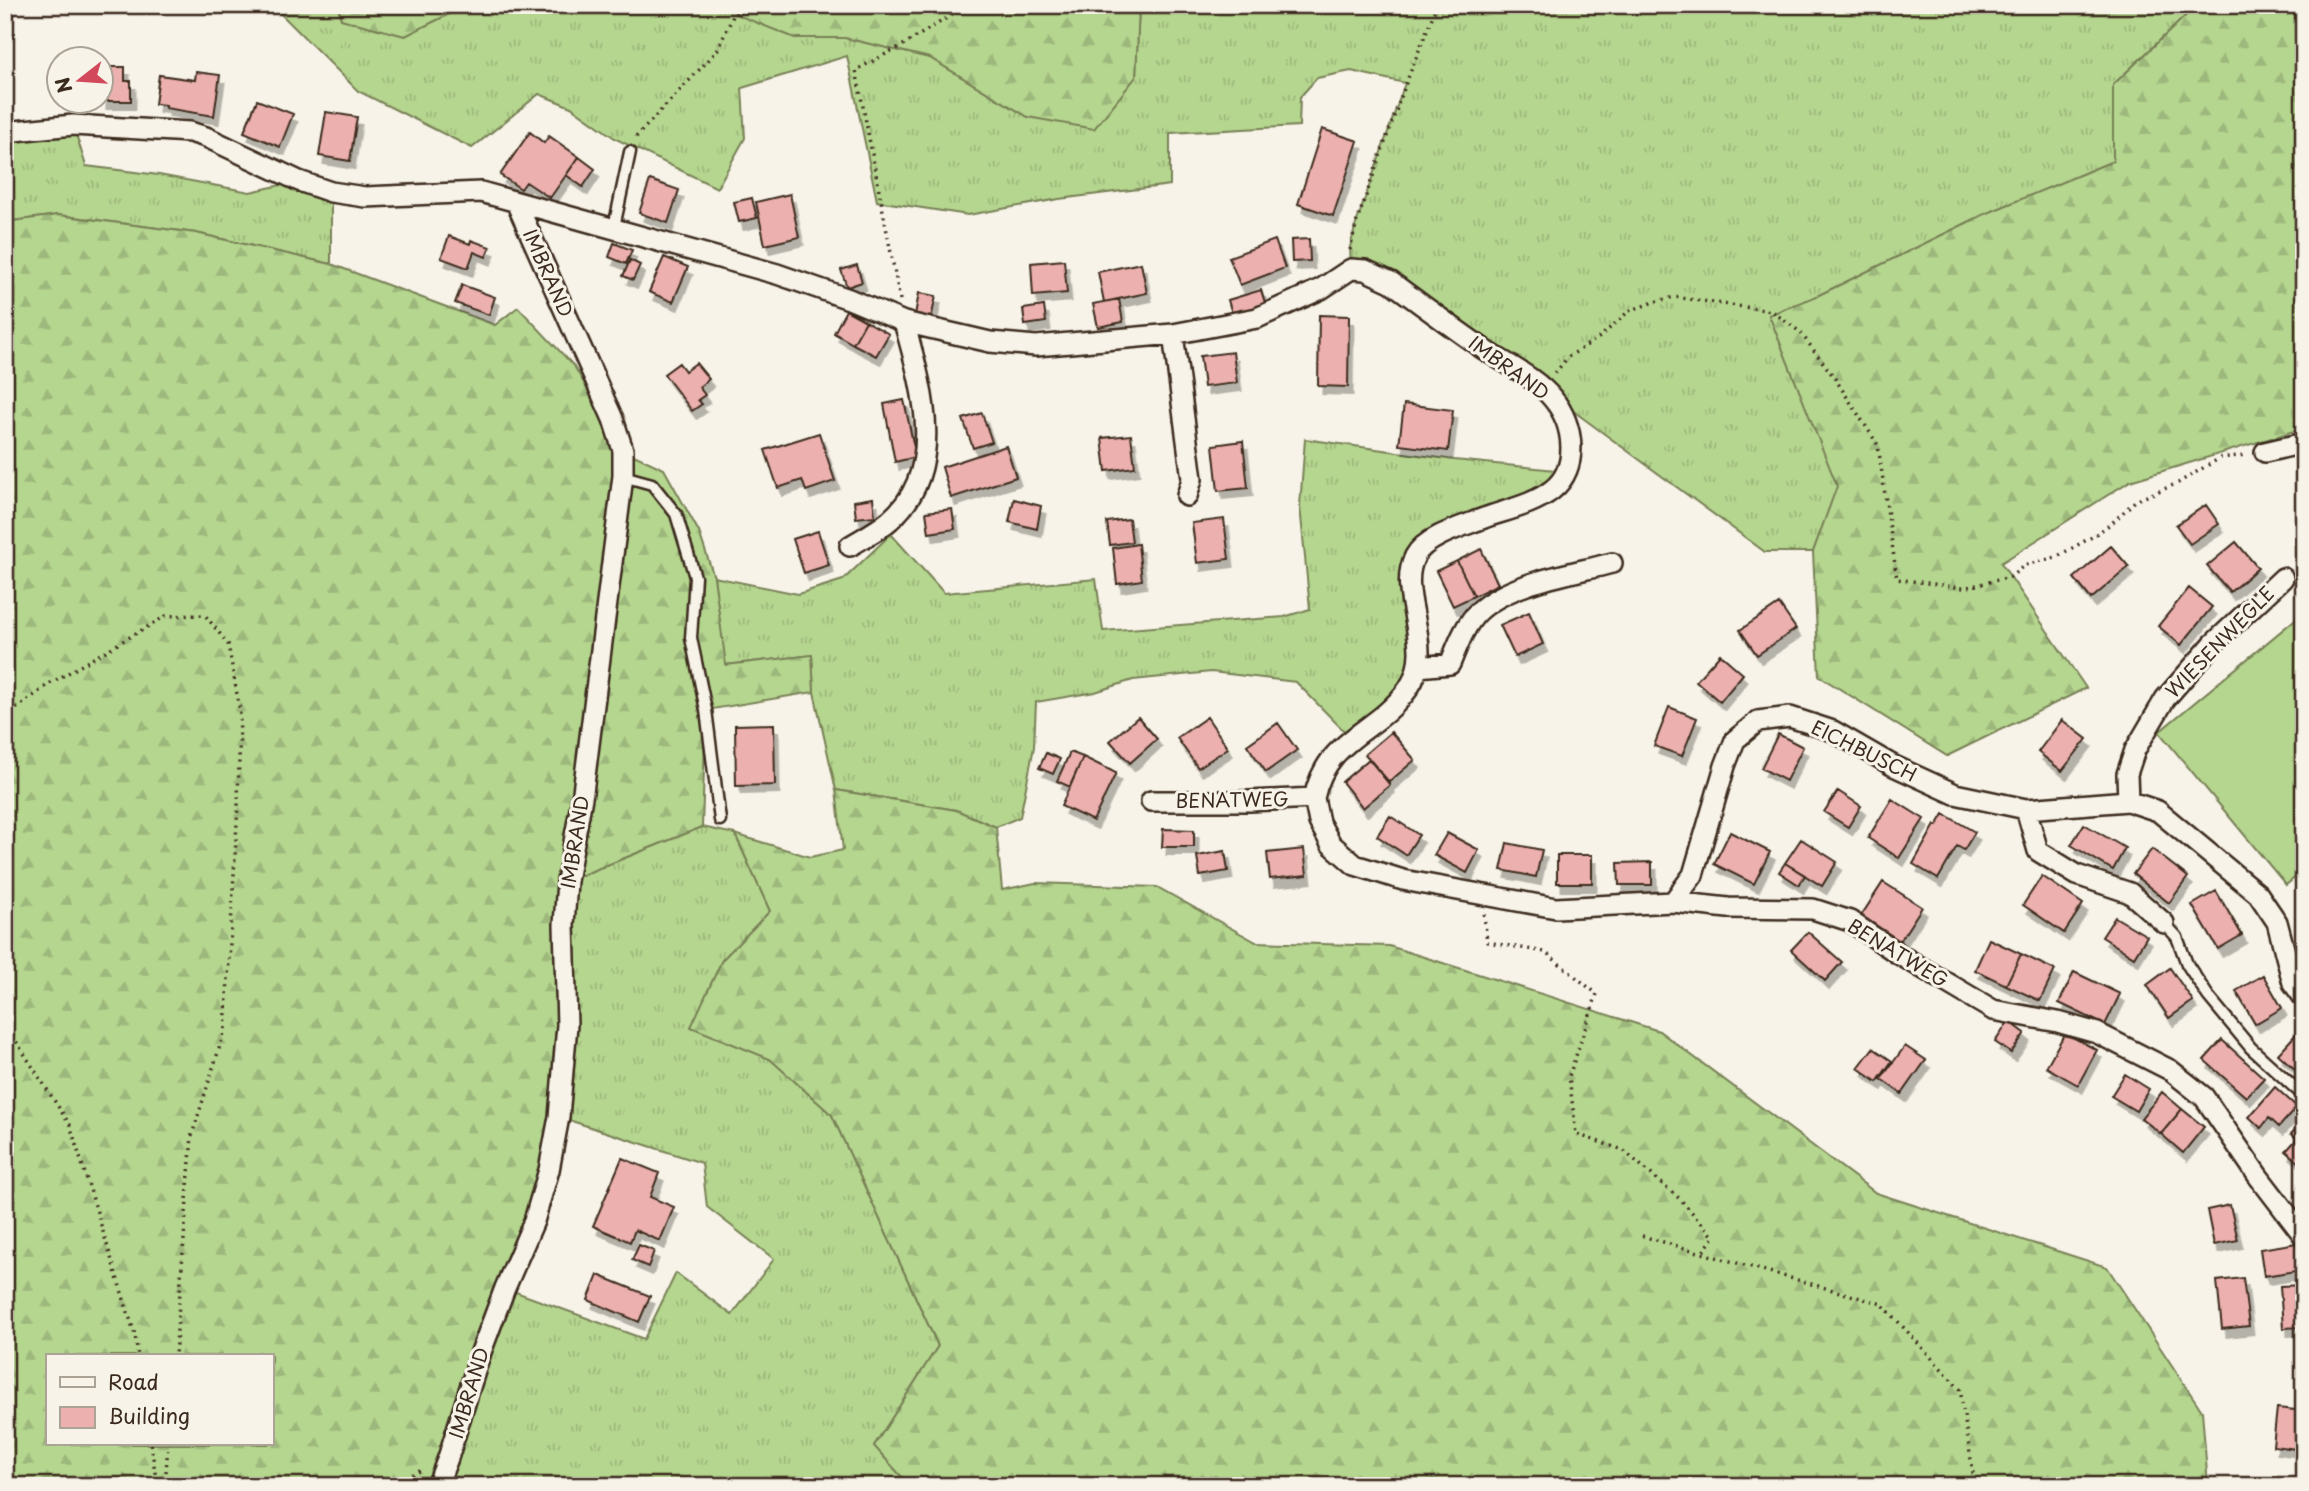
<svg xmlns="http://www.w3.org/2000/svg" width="2309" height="1491" font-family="'Playpen Sans',sans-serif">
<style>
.grass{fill:url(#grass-tufts);stroke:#788056;stroke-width:2}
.forest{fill:url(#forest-firs);stroke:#788056;stroke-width:2;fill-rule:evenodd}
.pitch{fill:#b5d68f;stroke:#788056;stroke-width:2}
.building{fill:#ecb0ae;stroke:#3b2a1e;stroke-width:2;filter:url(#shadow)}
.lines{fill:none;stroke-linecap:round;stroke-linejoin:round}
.lane-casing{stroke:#3b2a1e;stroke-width:15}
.street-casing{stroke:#3b2a1e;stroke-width:24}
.path{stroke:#3b2a1e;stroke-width:3.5;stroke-dasharray:2 5;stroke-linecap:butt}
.lane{stroke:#f7f3e8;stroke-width:10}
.street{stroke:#f7f3e8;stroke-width:19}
.labels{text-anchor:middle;stroke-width:6;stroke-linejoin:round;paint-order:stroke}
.street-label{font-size:19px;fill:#3b2a1e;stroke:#f7f3e8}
</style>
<defs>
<pattern id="grass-tufts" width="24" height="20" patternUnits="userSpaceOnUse" patternTransform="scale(1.75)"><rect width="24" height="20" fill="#b5d68f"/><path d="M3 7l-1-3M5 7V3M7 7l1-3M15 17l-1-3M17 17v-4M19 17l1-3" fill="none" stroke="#9db87b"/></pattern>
<pattern id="forest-firs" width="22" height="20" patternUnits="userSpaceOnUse" patternTransform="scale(1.75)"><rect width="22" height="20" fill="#b5d68f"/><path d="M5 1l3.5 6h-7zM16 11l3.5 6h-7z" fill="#9db87b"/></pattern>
<filter id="shadow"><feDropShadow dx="4.5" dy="8" stdDeviation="0" flood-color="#0004"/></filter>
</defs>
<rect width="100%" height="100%" fill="#f7f3e8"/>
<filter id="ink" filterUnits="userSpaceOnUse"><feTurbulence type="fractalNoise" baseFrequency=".0143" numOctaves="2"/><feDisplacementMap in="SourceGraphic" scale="14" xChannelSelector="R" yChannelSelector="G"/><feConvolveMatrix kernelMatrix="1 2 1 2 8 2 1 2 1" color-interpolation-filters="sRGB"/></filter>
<g filter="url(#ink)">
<path class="grass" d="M272,5H338L341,19L405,36L459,9L521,14L523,5H738L735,13L795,38H845L930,58L1028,117L1136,77L1139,5H2197L2113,85V161L1983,215L1817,296L1769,315L1838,486L1813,552H1765L1542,388L1391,282L1351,269L1350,247L1356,224L1405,83L1351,71L1317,78L1300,97L1299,126L1170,133V185L1059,199L968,215L877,201L847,56L742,88L745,138L717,188L616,139L571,107L539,94L472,148L358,91Z
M73,125L86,166L159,175L250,192L299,181L331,192V264L196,233L58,215L5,222V132Z
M1305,439L1454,460L1566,471L1554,489L1416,554L1418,667L1352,739L1296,682L1211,672L1133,680L1095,692L1036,702L1034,747L1020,817L996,827L956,810L836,790L814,692L812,655L725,665L714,577L798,594L843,580L891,534L944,593L1096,579L1103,631L1284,617L1310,609L1300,506Z
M702,827L735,834L770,911L722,960L692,1027L770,1059L832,1115L938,1346L874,1446L910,1486H437L505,1288L644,1339L676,1273L732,1315L774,1259L707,1207L702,1163L559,1117L567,881Z"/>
<path class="forest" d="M338,5H523L522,14L459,9L405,36L341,19Z
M738,5H1139L1136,77L1094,129L1028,117L930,58L845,38H795L735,14Z
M2197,5H2304V428L2130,481L2001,563L2086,688L1947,756L1819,676L1813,552L1837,486L1769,315L1817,296L1983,215L2113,161V85Z
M58,215L196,233L331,264L495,325L518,307L574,366L623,450L664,469L699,532L714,577L726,665L812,655L814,692L706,710L702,827L567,881L559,1117L437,1486H5V222ZM47,1356H271V1444H47Z
M836,790L956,810L996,827L1002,890L1035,883L1157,887L1256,942L1389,946L1659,1031L1876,1193L2107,1267L2202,1411L2208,1486H910L874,1446L938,1346L832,1115L770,1059L691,1027L722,960L770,911L735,834L810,857L843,850Z"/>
<path class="pitch" d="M2304,612V870L2286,885L2159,732Z"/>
<path class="building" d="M102,67H125V81H131V101H102Z
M196,72L220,75L214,116L165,108V105L155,104L159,75L195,80Z
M257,100L293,114L280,147L244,132Z
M326,112L357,117L350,161L319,156Z
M1322,129L1358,141L1333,216L1298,204Z
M530,132L544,143L549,136L579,157L550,198L526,182L521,189L500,175Z
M579,157L595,169L583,187L566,175Z
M650,180L679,190L668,223L639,213Z
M790,194L799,237L765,245L756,202Z
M752,198L757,218L739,222L734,202Z
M449,236L470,244L471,240L490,247L486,257L474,252L468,268L441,258Z
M1309,239L1310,261L1292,262L1291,240Z
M1275,240L1285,268L1240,285L1229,257Z
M614,243L632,250L626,264L609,257Z
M664,257L688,267L673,302L649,292Z
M630,260L640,265L633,280L623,276Z
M1064,260L1067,293L1033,296L1031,263Z
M1141,263L1147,293L1104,302L1098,272Z
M857,265L862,282L847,287L841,270Z
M462,285L495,297L489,315L455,303Z
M1261,290L1266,306L1233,317L1228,300Z
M919,293L936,296L931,319L915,315Z
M1119,299L1123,322L1098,327L1093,304Z
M1044,306L1046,322L1025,325L1023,309Z
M846,310L866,321L853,344L834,333Z
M1319,315L1349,316L1348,387L1318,386Z
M866,321L889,334L876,356L853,344Z
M1233,352L1237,383L1204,387L1200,356Z
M679,363L685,371L696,363L709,379L699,387L705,395L698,400L702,404L692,411L664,374Z
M904,400L916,457L895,462L884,404Z
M1404,404L1453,410L1448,451L1399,445Z
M982,413L992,442L973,448L963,419Z
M819,433L835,481L806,491L802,480L778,488L765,450Z
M1131,435L1135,467L1106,471L1102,438Z
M1243,441L1248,488L1218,491L1213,445Z
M1006,446L1016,477L951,498L942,467Z
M873,498L875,516L856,518L854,501Z
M1014,499L1041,506L1037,529L1009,522Z
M2206,505L2219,524L2190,544L2176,525Z
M952,509L955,529L929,533L926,512Z
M1129,519L1132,542L1110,545L1107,522Z
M1224,519L1229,559L1197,563L1192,523Z
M818,531L829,565L804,573L793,539Z
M2236,542L2258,568L2230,592L2207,566Z
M1138,544L1142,580L1117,584L1113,548Z
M2111,546L2129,567L2091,599L2074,578Z
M1481,549L1498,584L1474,596L1457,561Z
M1457,561L1474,596L1453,606L1436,571Z
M2189,588L2212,607L2181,645L2158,626Z
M1779,604L1796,629L1757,655L1740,630Z
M1529,612L1543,644L1515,657L1500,625Z
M1720,654L1743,674L1720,702L1696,681Z
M1669,707L1697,718L1682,756L1654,746Z
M1138,717L1157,739L1130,763L1110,741Z
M1207,717L1228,748L1198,768L1177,738Z
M2062,720L2087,739L2062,771L2038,752Z
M1278,723L1297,750L1266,772L1247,745Z
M774,724L775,785L736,786L735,725Z
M1391,732L1415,760L1389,782L1365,754Z
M1778,734L1803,747L1786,781L1761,768Z
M1070,752L1083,757L1070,787L1057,781Z
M1046,753L1060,759L1053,774L1039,768Z
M1083,757L1116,773L1093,821L1061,806Z
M1369,759L1390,785L1363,808L1342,782Z
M1838,791L1861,806L1848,827L1824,812Z
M1892,799L1924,819L1899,858L1868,838Z
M1944,814L1975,832L1964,850L1957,846L1938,879L1913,864L1935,825L1937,826Z
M1390,816L1419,835L1406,855L1377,836Z
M2084,824L2125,848L2113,870L2071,845Z
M1163,829L1194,830V847H1162Z
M1730,832L1770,852L1754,884L1714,864Z
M1447,833L1479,850L1467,873L1434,855Z
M1801,839L1837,862L1822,886L1785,863Z
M1507,843L1542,850L1536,877L1501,870Z
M1304,849L1307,875L1270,879L1267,853Z
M2152,849L2188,877L2169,903L2133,874Z
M1225,851L1228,871L1200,876L1197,856Z
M1557,855H1592V883H1557Z
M1652,862V885H1619L1618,863Z
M1785,863L1805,875L1799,885L1779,872Z
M2042,876L2083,904L2064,933L2023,905Z
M1883,882L1922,907L1900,941L1861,916Z
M2216,891L2242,935L2218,949L2192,905Z
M2115,917L2147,936L2134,957L2102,937Z
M1808,932L1842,962L1825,981L1791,950Z
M1989,939L2021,954L2006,985L1975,970Z
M2021,954L2055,970L2040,1001L2006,985Z
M2170,968L2193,1001L2169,1018L2147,985Z
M2074,972L2120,994L2105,1025L2059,1003Z
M2263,975L2282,1008L2255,1024L2236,991Z
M2009,1021L2025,1033L2011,1053L1995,1042Z
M2298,1032L2304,1037V1066L2298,1072L2278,1054Z
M2065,1033L2097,1050L2078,1085L2046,1067Z
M2222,1040L2264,1078L2246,1097L2204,1060Z
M1905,1046L1926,1060L1902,1094L1881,1079Z
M1873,1048L1892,1061L1877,1082L1858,1068Z
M2125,1074L2149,1089L2136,1111L2111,1096Z
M2275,1087L2297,1107L2279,1127L2269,1118L2261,1128L2249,1117Z
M2162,1092L2182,1109L2161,1134L2141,1118Z
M2182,1109L2204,1127L2183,1153L2161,1134Z
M2304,1120V1163L2302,1165L2286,1151L2297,1139L2291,1134Z
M622,1158L659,1173L650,1197L674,1207L660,1241L635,1230L630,1242L593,1226Z
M2230,1205L2238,1240L2214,1245L2207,1210Z
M2297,1243L2302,1270L2264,1276L2260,1249Z
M639,1245L654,1251L648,1267L632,1260Z
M598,1275L650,1296L639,1322L588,1300Z
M2243,1278L2249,1326L2222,1329L2217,1281Z
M2304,1285V1327L2283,1328L2280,1286Z
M2277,1408L2304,1411V1450L2273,1446Z"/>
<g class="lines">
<g class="lane-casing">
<path id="lane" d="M614,227L630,152
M623,476L652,484L676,514L695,577L691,638L706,710L720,820
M2164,923L2177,937L2187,964L2208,996L2251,1048L2304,1096"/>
</g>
<g class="street-casing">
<path id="street" d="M5,132L73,125L190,132L206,137L299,181L331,192L365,197L481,192L777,274L849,299L904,322L990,342L1036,346L1173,334L1257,318L1321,289L1351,269L1365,270L1391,282C1422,305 1453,328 1485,350C1508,365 1536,378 1553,399C1574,424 1580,468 1552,490C1533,505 1506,510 1484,518C1464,526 1426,536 1415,556C1395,595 1438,645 1408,689C1376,734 1327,737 1314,798
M1173,334L1192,479L1187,496
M2265,452L2304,443
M850,546C863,538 879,530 890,520C949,469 921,384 904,322
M2283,578L2214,643L2165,699L2135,750L2127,774L2128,801L2158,811L2258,894L2277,922L2293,983L2304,998
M1418,667L1450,664C1457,647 1465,624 1479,611C1511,582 1571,574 1612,563
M1151,801H1250L1314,798L1319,822L1331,844L1355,865L1403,880L1556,908L1673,902L1728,908L1813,909L1850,921L1900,955L1993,1010L2058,1022L2097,1033L2170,1070L2204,1097L2258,1176L2304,1236
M2026,809L2038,851L2077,875L2130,893L2164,923
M1673,902L1693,875L1725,766L1735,740L1758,721L1790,717L1833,731L1892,765L1955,794L2026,809L2128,801
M437,1486L448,1458L481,1352L505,1288L534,1221L549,1170L559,1117L567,1025L564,925L567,881L583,792L623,476V450L613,419L516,202"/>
</g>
<path class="path" d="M636,137L717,51L738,5
M1350,250L1356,224L1406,83L1437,5
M900,300L856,70L903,45L950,16L955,5
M1555,373L1568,357L1600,337L1629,311L1654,302L1674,297L1772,311L1800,332L1834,377L1878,445L1897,579L1964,588L2010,577L2025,565L2056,557L2092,537L2113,522L2135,501L2178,483L2220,458L2246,455
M5,717L49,684L166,616L205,615L228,644L240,711L238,805L225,1030L192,1135L175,1356
M1484,914L1487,942L1545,952L1597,994L1569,1076L1576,1134L1623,1150L1681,1200L1714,1237L1702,1253
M5,1024L70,1125L135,1335L138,1356
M1642,1236L1882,1304L1960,1389L1975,1486
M151,1444L157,1486
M165,1486L168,1444
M386,1486L422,1470"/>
<use href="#lane" class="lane"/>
<use href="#street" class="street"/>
</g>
</g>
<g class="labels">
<g class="street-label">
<text transform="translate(548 273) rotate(66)" y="7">IMBRAND</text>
<text transform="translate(1509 368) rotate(36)" y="7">IMBRAND</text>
<text transform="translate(2220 642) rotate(-46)" y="7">WIESENWEGLE</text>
<text transform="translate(1864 751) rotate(26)" y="7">EICHBUSCH</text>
<text transform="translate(1232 800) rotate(-1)" y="7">BENATWEG</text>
<text transform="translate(575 842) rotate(-81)" y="7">IMBRAND</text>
<text transform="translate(1898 953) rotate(31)" y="7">BENATWEG</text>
<text transform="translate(469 1393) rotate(-73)" y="7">IMBRAND</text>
</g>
</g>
<rect width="2309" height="1491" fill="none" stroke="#f7f3e8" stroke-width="28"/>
<rect x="14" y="14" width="2281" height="1463" fill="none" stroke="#3b2a1e" stroke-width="2.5" filter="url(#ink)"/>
<rect x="46" y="1354" width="228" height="91" fill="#f7f3e8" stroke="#aca397" stroke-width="2"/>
<rect x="60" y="1377" width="35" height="10" fill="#f7f3e8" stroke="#aca397" stroke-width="2"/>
<text x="108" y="1390" font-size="21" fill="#3b2a1e">Road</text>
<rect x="60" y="1407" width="35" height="21" fill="#ecb0ae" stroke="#aca397" stroke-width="2"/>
<text x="108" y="1424" font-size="21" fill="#3b2a1e">Building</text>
<g transform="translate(80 80) rotate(253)"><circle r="33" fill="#f7f3e8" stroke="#aca397" stroke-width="2"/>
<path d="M0-5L12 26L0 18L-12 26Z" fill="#d1495b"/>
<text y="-10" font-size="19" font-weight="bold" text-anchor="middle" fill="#3b2a1e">N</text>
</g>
</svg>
